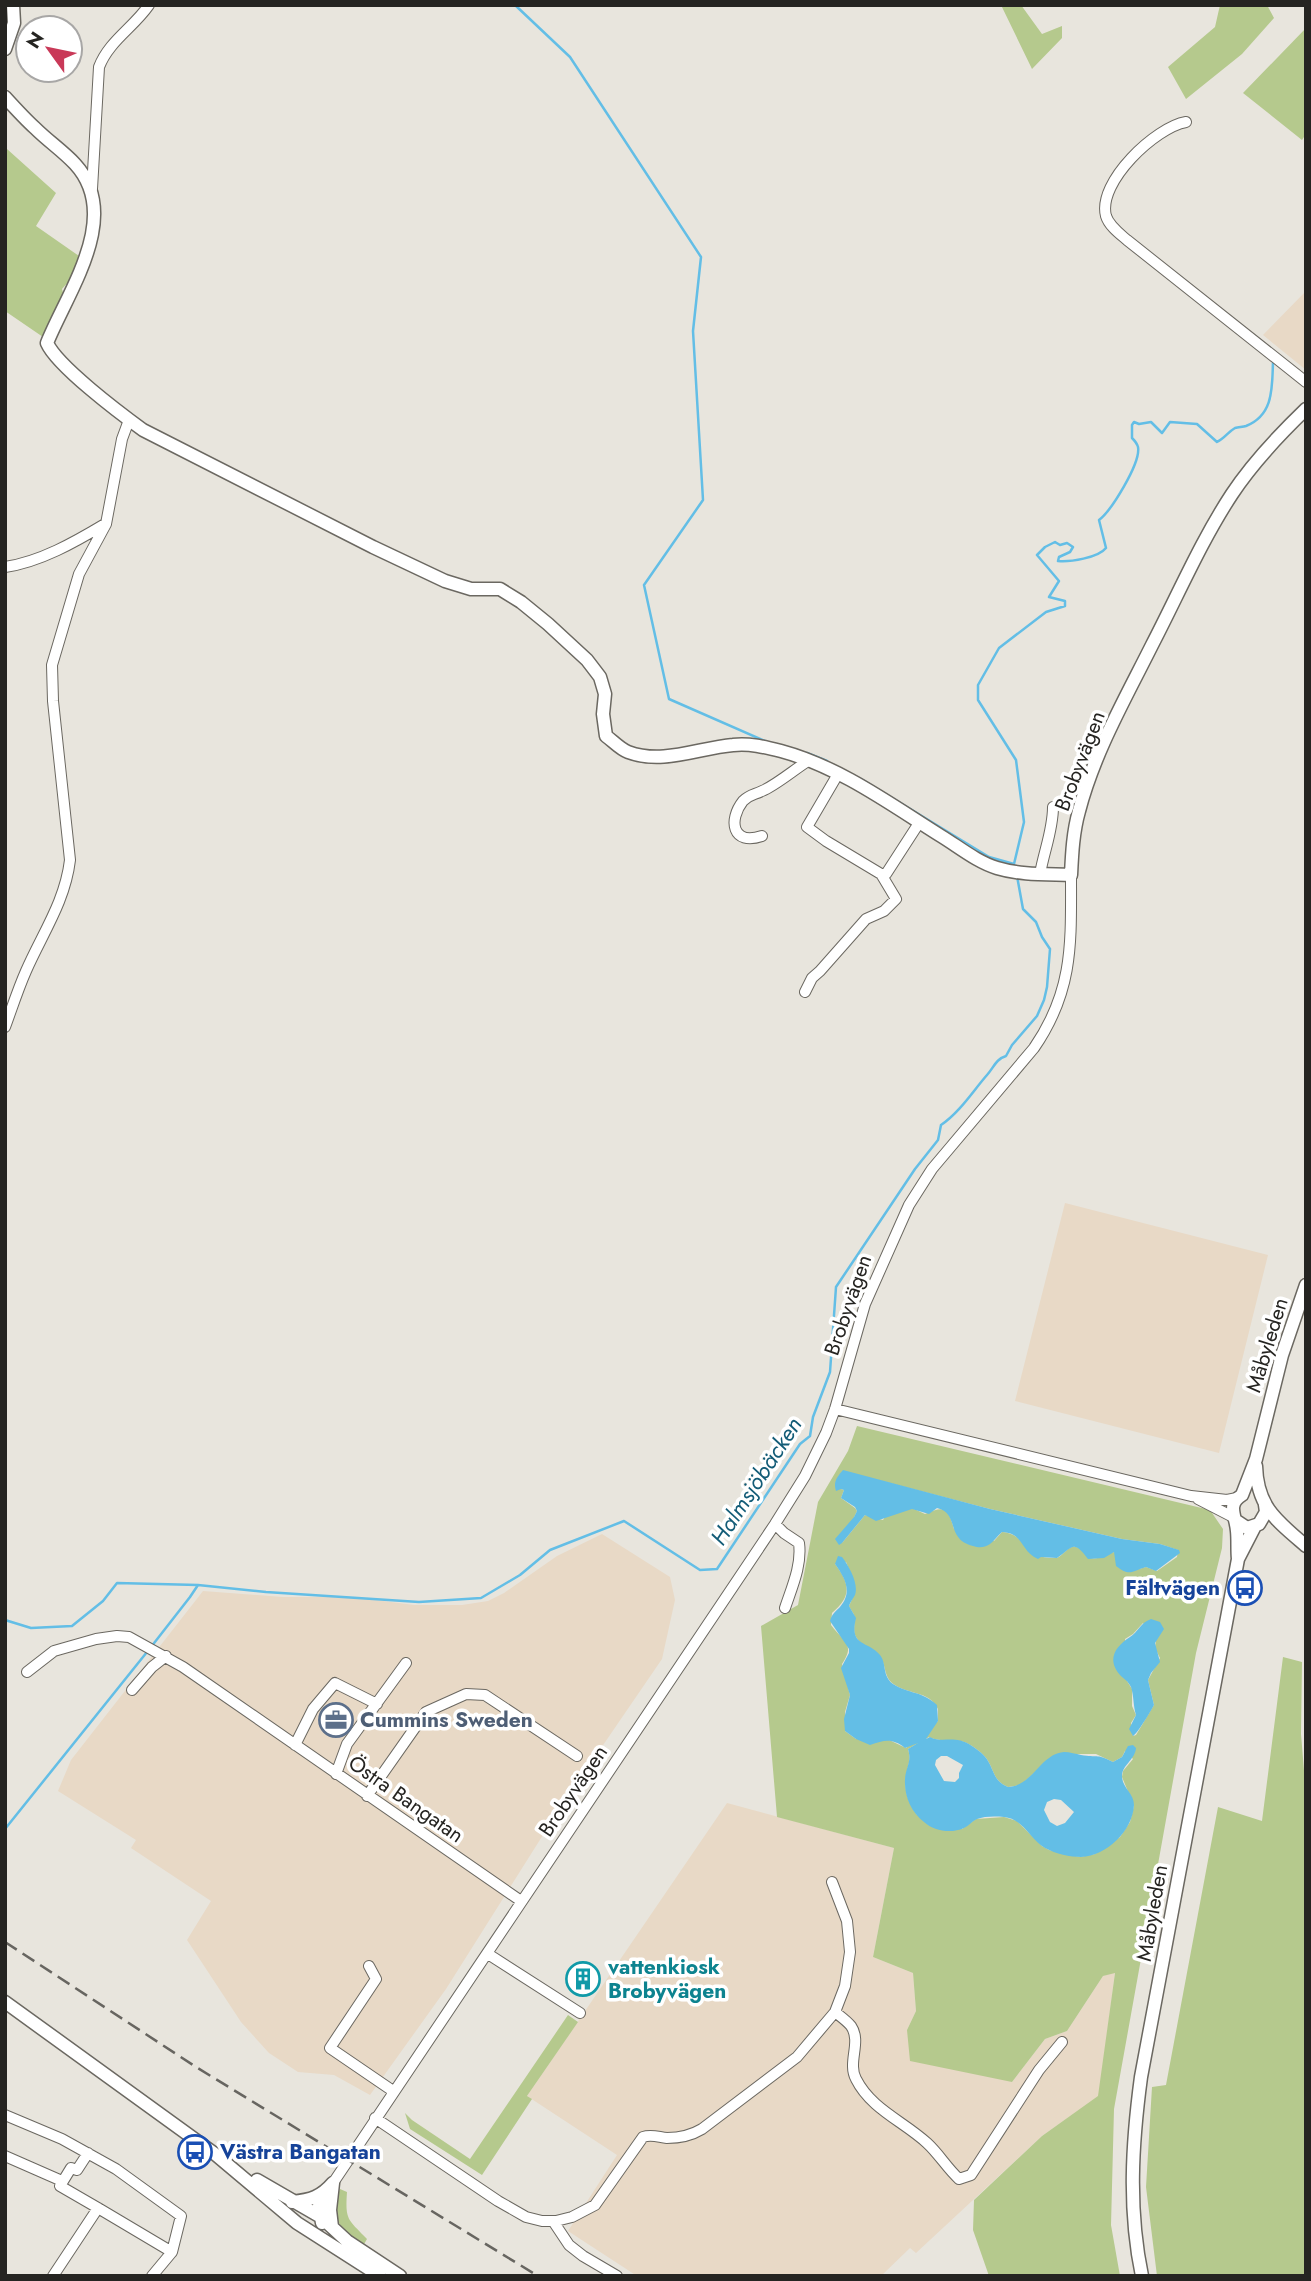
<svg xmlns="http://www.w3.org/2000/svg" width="1311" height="2281" font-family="Jost,sans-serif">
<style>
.industrial{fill:#e8d9c6}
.green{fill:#b5c98d;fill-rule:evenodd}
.water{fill:#63bee6;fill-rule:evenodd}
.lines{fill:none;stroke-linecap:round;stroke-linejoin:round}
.stream{stroke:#63bee6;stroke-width:2.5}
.minor-casing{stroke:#6b6861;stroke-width:12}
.tertiary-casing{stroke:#6b6861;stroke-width:15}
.minor{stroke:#fff;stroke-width:10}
.tertiary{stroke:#fff;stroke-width:12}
.rail{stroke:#676560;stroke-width:2.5;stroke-dasharray:14 7;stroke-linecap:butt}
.labels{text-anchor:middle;stroke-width:7;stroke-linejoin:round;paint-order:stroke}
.street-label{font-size:21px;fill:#252421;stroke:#fff}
.transit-label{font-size:21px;font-weight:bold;fill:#164399;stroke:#fff;text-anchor:end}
.service-label{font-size:21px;font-weight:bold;fill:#4e5e75;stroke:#fff;text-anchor:start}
.culture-label{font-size:21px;font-weight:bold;fill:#0d838f;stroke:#fff;text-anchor:start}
.water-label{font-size:23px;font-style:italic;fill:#135c77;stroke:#fff}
</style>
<rect width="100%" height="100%" fill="#e8e5dd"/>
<path class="industrial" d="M1306,291V370L1263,335Z
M1065,1203L1268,1255L1219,1453L1015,1401Z
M602,1534L670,1577L675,1600L662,1659L560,1808L446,1989L370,2095L334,2075L298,2072L269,2053L241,2022L187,1940L211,1901L131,1848L136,1840L58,1791L71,1760L203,1591L283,1597H353L414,1605H462L488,1601L504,1593L557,1556Z
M727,1803L894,1848L873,1957L913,1973L916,2011L907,2030L1012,2082L1045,2039L1067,2031L1103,1976L1115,1972L1099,2096L1042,2136L916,2253L910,2248L881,2276H637L568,2231L617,2155L527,2096Z"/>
<path class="green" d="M1001,5H1021L1042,34L1062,26V38L1032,69Z
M1220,5H1267L1274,18L1242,54L1186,99L1168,67L1215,27Z
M1306,28V134L1302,140L1243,93Z
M7,149L56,193L36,226L79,256C80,270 70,280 62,289L64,296L43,337L5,311V152Z
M857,1426L1210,1510L1223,1529L1222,1548L1196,1653L1114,2109L1111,2225L1120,2276H989L973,2230L974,2200L1042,2136L1098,2096L1115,1973L1103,1976L1067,2031L1045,2039L1012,2082L910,2061L907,2030L916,2011L913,1973L873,1957L894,1848L777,1817L761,1626L798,1605L818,1502L848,1451ZM843,1471L990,1509L1122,1539L1160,1544L1178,1550L1177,1557L1157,1571L1146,1567L1139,1569L1114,1552C1102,1555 1091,1566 1083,1550C1069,1541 1067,1553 1057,1558C1052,1558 1045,1558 1040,1556C1021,1548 1023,1534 1002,1532L994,1541L954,1529C948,1508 945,1505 925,1514L912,1508L885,1517L883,1520L865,1515L842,1543L857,1511L855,1508L841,1498L844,1490L841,1489ZM846,1562C854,1582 859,1585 849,1606C850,1609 853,1612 854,1615C856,1623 852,1629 856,1637C862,1647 874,1649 881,1658C886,1666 884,1676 892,1683C907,1695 929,1690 938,1709V1721L906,1748L887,1739H856L845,1731V1712L850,1695L842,1664C856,1643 843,1642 831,1625L832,1613C852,1596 850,1584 835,1564ZM1143,1623L1156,1640L1155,1648L1160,1658L1148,1680L1154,1705L1136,1735L1133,1736L1131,1723L1136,1715L1132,1706V1689L1127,1681L1125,1639L1133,1634ZM929,1737C942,1744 956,1735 972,1746C978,1750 985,1755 988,1761C995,1773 994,1781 1008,1787L1021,1785L1049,1759L1078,1754H1096L1113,1762L1122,1757L1125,1751L1133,1759L1123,1771L1122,1777L1134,1806L1130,1822L1120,1837L1095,1854L1080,1857L1049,1850L1042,1846L1017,1821L1004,1817L976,1819L962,1829L917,1815C907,1801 903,1788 907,1771C909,1762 911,1759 908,1749Z
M1283,1657L1302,1662L1301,1734L1306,1795V2276H1157L1146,2187L1152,2087L1166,2085L1218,1807L1262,1821Z
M568,2015L578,2022L527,2096L532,2099L482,2175L410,2129L405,2113L412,2120L470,2159Z
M340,2189L347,2192C345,2221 348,2219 367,2239L363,2246C341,2228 327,2219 340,2189Z"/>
<path class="water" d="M843,1470L990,1509L1122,1539L1160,1544L1179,1550L1180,1553L1156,1571L1146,1567C1132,1571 1130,1577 1116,1566L1114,1552L1104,1558L1088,1559C1073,1539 1073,1547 1057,1558L1041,1557L1038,1559C1020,1551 1024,1533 1002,1532C997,1536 994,1541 990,1544C984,1548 979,1548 973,1546C945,1539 960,1513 937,1508L929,1514L912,1509L876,1521L865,1515L842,1543L839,1545L835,1539L854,1517L857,1511L855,1507L841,1498L844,1490L841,1489L836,1491C833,1482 837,1477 843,1470Z
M838,1556L842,1557C849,1566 859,1584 855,1595C853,1599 850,1602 849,1606L856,1618C849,1647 867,1640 880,1655C887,1664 882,1676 893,1684C909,1694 922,1691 937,1705L938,1721L926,1739L930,1737C943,1744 954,1734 972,1746C978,1750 985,1755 988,1761C995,1773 994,1781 1008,1787C1033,1786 1040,1754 1064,1752C1070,1752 1076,1754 1081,1755C1098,1758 1095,1753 1113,1762L1122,1757L1128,1746L1133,1745L1136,1748C1135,1760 1122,1765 1122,1776C1122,1788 1134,1793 1134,1805C1133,1830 1107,1856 1081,1857C1070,1857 1056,1854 1045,1848C1030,1840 1024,1819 1004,1817C996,1816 984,1816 977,1819C972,1821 969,1826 964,1828C951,1834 934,1831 924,1822C911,1812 904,1796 905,1779C906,1766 912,1762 908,1749L918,1743L905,1748C892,1738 885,1740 870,1745L856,1739L845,1731L844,1719L850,1695L841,1668L849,1653V1649L830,1621C832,1614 835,1612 840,1607C853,1592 845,1578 835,1564ZM941,1756H947L963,1765L959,1773V1778L955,1782L944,1781L935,1765L936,1760ZM1054,1799L1061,1800L1074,1812L1065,1823L1057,1826L1050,1822L1044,1810L1047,1802Z
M1151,1619L1160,1622L1164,1629L1155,1643L1160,1662L1151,1673L1148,1680L1154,1705C1151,1711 1137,1734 1133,1736L1129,1729L1136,1715C1133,1706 1134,1696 1131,1687C1128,1681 1124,1679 1120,1675C1106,1659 1116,1646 1130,1637C1138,1632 1140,1623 1151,1619Z"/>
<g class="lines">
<path class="stream" d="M515,5L570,57L701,257L693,331L703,500L644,585L669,699L767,742
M807,753L827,761
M861,779L989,857L1014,864L1024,822L1016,760L978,700V685L999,648L1046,612L1065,606V601L1049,597L1059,581L1037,555L1045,547L1055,542L1060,545L1067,543L1073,547L1070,552L1059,557L1058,561C1070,562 1098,558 1106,548L1099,520C1111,511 1141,463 1138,447C1137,443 1135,441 1132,438V425L1134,422L1139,424L1151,422L1162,433L1170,422L1197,424L1217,442C1225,438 1228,432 1235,428C1239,427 1243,427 1246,426C1274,415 1272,387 1273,362
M5,1620L31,1628L72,1626L103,1601L117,1583L198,1585
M151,1647L190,1597L198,1585L266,1592L419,1602L481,1598L520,1575L550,1550L624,1521L700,1570L717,1569L800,1444L810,1436L813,1417L830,1372L836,1287L915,1169L938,1140L941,1125C960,1112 973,1091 987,1075C994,1067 996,1059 1006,1056L1012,1045L1037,1016L1044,1000L1047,987L1050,949L1042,937L1036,922L1023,909L1017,876
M5,1829L147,1652"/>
<g class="minor-casing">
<path id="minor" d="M1186,122C1156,127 1097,182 1106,216C1109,226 1120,234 1127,240L1306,382
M92,189L99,67C109,41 133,28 149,5
M5,567C40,562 75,542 105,524
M838,774L807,827L826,841L881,874H886L919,823
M762,836C732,846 728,820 743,801C750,794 754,795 762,791C775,786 795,769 808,761
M1040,874C1044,851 1053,830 1053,807
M805,992L812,978L820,971L866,919L884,911L896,899L881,874
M5,1027C12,1008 18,989 26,971C42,934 65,902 70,860L53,701L52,665L79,574L106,524L122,439L129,420
M835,1409L1191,1496L1227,1500L1237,1498
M1198,1499L1233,1517
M775,1524L784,1533L799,1543C802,1565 792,1587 785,1608
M27,1672L54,1651L96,1639L117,1636L129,1637L183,1667L521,1901
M132,1690L152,1667L166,1656
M295,1745L313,1709L335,1683L377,1704
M336,1774L347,1744L406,1663
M367,1796L426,1712L466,1694L485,1695L577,1756
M488,1954L580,2013
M369,1966L376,1979L330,2048L393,2091
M835,2012C840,2016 847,2021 851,2026C862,2042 847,2062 856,2079C871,2109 903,2121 927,2143C939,2154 947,2168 959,2179L971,2175L1039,2070L1062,2042
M5,2115L62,2139L116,2169L181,2216L172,2252
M375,2118L498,2201L526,2217L542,2221H556L572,2217L595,2205L643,2137C651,2134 658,2137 667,2138C679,2138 692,2135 702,2129L797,2057L835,2012L845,1986L850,1952L847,1921L832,1882
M5,2156L62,2181
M333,2183L775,1524L805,1476L826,1433L835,1409L865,1304L909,1205L932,1169L1034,1048C1074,990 1071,942 1071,875
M98,2208L172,2252L152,2276
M553,2221L569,2245L583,2256L617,2276
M53,2276L98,2208L60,2186L71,2168L77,2170L88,2153"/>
</g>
<g class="tertiary-casing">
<path id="tertiary" d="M5,49L14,23L13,5
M5,97C15,108 25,119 35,128C48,141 63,151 75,164C123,216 68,291 47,343C57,366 121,414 143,430L373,547L445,581L471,589H500L521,602L548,624L587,660L600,677L605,694L603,714L606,736C613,741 620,749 628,752C663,765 698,748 733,745C749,743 765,747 781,751C840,767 890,804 941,836C959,847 977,862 997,868C1020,875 1047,874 1071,875C1072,854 1073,832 1079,811C1094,753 1125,699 1152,645C1178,595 1201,541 1232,494C1253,462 1279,435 1306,409
M1256,1466C1257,1507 1277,1521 1306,1546
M1235,1520L1247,1528L1259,1524L1266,1512L1265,1505
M1238,1559L1255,1526
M5,2002L215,2154L297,2223L380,2276
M257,2180L321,2217L347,2241L400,2276
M322,2195L319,2206L322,2223
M292,2202C311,2200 321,2197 333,2183
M332,2227L330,2210L333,2183
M1142,2276C1128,2209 1132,2144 1141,2077L1238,1559C1237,1550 1238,1540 1237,1531C1236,1516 1226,1505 1242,1495L1256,1459L1282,1355L1306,1285"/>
</g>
<use href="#minor" class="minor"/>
<use href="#tertiary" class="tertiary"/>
<path class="rail" d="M5,1942L196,2067L538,2276"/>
</g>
<defs>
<g id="bus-ring" transform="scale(1.75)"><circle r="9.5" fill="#fff" stroke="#1a4fb4" stroke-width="1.5"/><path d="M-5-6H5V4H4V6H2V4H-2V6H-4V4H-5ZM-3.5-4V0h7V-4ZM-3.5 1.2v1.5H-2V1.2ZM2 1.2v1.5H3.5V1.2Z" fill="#1a4fb4"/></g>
<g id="office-ring" transform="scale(1.75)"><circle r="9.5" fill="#fff" stroke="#5c6f8a" stroke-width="1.5"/><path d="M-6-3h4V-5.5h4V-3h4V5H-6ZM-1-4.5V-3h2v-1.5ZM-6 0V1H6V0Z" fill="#5c6f8a"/></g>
<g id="building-ring" transform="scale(1.75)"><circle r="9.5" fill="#fff" stroke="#0f9aa8" stroke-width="1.5"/><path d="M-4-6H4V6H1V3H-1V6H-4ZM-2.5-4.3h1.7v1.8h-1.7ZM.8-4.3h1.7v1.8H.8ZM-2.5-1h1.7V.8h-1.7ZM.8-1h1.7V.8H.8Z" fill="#0f9aa8"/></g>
</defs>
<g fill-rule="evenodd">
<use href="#bus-ring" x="1245" y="1588"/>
<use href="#office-ring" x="336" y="1720"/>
<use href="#building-ring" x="583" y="1979"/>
<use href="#bus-ring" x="195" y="2152"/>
</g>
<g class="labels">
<g class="street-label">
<text transform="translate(1080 761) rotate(-69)" y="7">Brobyvägen</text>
<text transform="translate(848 1305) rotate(-71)" y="7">Brobyvägen</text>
<text transform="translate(1267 1345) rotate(-73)" y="7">Måbyleden</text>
<text transform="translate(573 1791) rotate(-56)" y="7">Brobyvägen</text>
<text transform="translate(406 1799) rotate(35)" y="7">Östra Bangatan</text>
<text transform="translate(1152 1913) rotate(-80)" y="7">Måbyleden</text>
</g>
<g class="transit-label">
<text x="1220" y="1595">Fältvägen</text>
<text x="220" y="2159" text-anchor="start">Västra Bangatan</text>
</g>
<g class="service-label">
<text x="360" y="1727">Cummins Sweden</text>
</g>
<g class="culture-label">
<text x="608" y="1974">vattenkiosk<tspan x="608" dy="24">Brobyvägen</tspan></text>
</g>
<g class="water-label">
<text transform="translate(756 1481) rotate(-57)" y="8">Halmsjöbäcken</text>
</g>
</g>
<rect width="1311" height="2281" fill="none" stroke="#252421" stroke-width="14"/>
<g transform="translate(49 49) rotate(303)"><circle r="33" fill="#ffffff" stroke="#a8a7a6" stroke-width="2"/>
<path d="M0-5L12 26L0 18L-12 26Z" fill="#c93958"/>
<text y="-10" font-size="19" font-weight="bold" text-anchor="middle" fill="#252421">N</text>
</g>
</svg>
